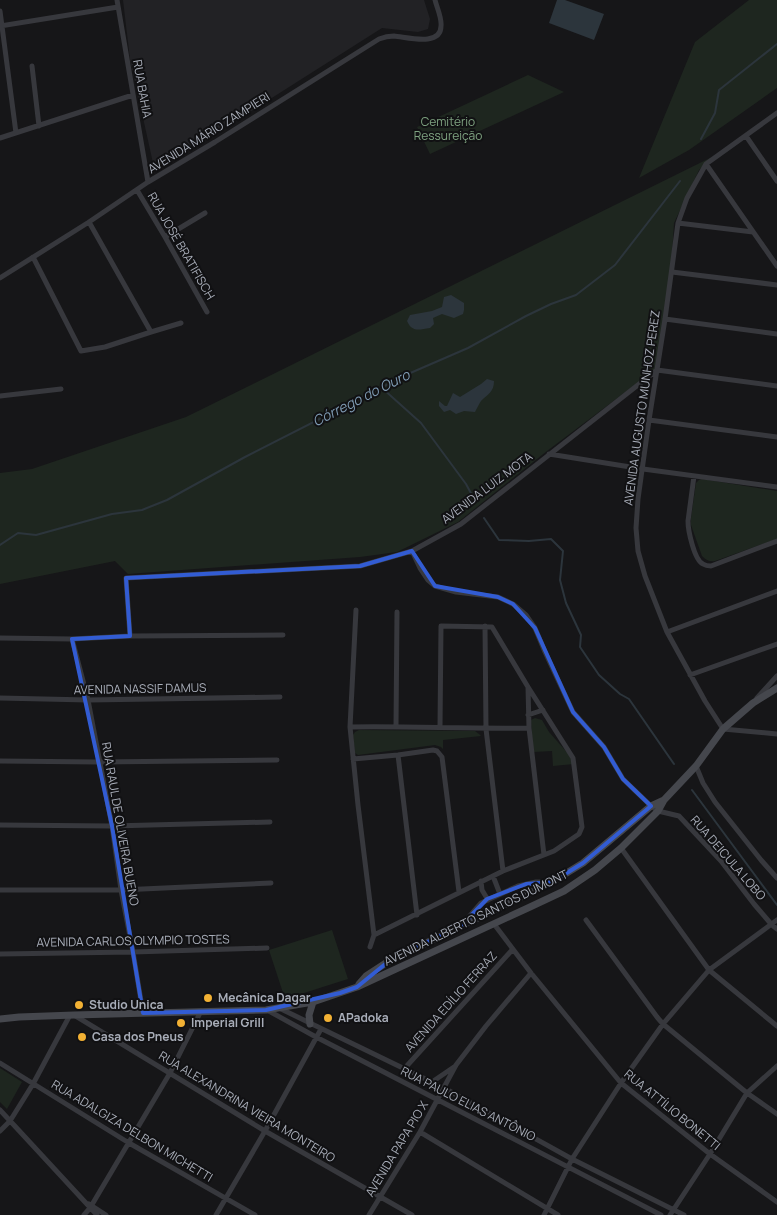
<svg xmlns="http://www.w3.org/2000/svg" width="777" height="1215" font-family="Manrope,sans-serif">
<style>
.built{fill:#222225}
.green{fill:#1e261f}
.water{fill:#2c353c}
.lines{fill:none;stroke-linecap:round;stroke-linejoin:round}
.stream{stroke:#2c353c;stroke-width:2}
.street{stroke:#37383d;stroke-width:5}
.secondary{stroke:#45474d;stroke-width:7}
.marked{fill:none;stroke:#325cd3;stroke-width:4;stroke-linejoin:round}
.poi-dot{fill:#f2b134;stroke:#111113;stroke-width:2}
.labels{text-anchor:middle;stroke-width:4;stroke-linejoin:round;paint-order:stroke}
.street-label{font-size:12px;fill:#a8adb8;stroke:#111113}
.park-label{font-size:12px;fill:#7fa381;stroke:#111113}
.poi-label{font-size:12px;font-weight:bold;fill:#a8adb8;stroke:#111113;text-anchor:start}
.water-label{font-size:14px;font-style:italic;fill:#7f9bb3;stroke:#111113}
</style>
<rect width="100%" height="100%" fill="#161618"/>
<path class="built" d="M123,0H424L430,19L428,29L418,32L382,28L155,172L130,59Z"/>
<path class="green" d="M749,0H777V88L689,150L639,178L695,42Z
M528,75L564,92L430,154L417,127Z
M712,157L699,170L674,223L671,272L656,369L547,451L458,522L397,552L360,557L128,574L115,561L0,584V473L32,469L186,417Z
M702,479L777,491V539L715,561C709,562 706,560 702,556L691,525V518L696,483L699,480Z
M535,718L542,720L549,732L572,758L574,764L553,766L552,751L533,752L531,720Z
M359,730L475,731L479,734L481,736L443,740V749L441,747L435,745L358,755L355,753L353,735L355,732Z
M332,930L348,979L285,999L269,950Z
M0,1068L22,1082L7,1109L0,1102Z"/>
<path class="water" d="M557,0H565L604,14L594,40L549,23Z
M451,295L464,303V310L463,314L454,318L442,314L433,318L434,324L430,328C418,330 412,332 407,321L410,315L432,311L442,307L444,297Z
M487,379L494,381C494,392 488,394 481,401C479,404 477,408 475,412L464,411L456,414L450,410L444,412L439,406V401L445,406H447L453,393L460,397L481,384Z"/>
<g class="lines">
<path class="stream" d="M701,139L715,113L719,90L777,44
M382,388L421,423L466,484L473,497
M484,518L499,540L529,541L551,539L563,551L560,580L566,603L581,635L580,647L599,675L620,694L629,699L674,764
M0,545L18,533L36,535L112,514L142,510L167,500L245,457L408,374L468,348L526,316L551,304L576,295L615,265L680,181
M692,790L777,905"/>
<path class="street" d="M117,0L148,182
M0,11L16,133
M0,26L118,7
M32,66L39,126
M777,113L706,164L687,198L678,223L665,319L649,420L638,499L636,528L638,551L645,576L667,632L705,701L723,729L777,734
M746,136L777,181
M0,138L133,95
M706,164L777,266
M137,190L165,237L207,312
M89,222L151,332
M678,223L753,232
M165,237L205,213
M33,257L81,351L105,347L151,332L181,323
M672,272L777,285
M0,278L89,222L148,182L215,142L379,39C384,37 389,36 394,36C407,37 441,47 441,26C442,18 437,8 435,0
M665,319L777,334
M0,396L61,389
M649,420L777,437
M549,454L643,469L777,487
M694,476L688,521C688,530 694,560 703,564C706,566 707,566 711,566L777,541
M412,551L420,568L428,580L435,586L456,592L498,597L513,604L526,615L535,628L545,652L573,712L604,747L623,779L651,806L658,811L679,816L721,861L754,904L772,925L777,929
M356,610L350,727L358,805L374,935L370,947
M485,626L486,729L503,871
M667,632L777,591
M130,636L126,578L360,566L412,551L461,524L657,370L777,386
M0,638L72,639L130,636L283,635
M72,639L88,700L112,826L121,890L133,952L143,1013
M690,675L777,644
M528,687L529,728L544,855
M0,698L88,700L280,697
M757,698L777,676
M528,715L543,710
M396,726L397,612
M350,727C410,726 469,729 529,728
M398,755L417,915
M353,759L398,755L433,750L437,751L442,757L459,892
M0,761L99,762L277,760
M696,766L703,783L715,802L761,860L777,878
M0,825L112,826L270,822
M621,848L709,970L777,1026
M493,876L500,894
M481,881L482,890L488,900
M0,890H121L271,883
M586,920L657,1017L663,1024L747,1093L777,1114
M494,924L531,973L621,1083L710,1154L777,1202
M462,925L481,903L518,886L536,882H549
M374,935L503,871L554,851L579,834L582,827L573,758L528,687L492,627L441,626L440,727
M0,954L133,952L267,948
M279,1008L444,1088L572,1159L684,1215
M267,1010L316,1037L661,1215
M74,1015L265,1131L412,1215
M0,1063L129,1143L255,1215
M404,1069L513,949
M432,1082L454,1067
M0,1110L97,1215
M0,1131L10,1121L33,1084L70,1015
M420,1132L558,1215
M89,1204L106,1215
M84,1215L90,1208L170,1073L201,1011
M216,1215L265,1131L321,1029
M369,1215L420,1132L456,1065L486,1026L531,973
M544,1215L572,1159L621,1083L663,1024L709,970L777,920
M670,1215L710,1154L747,1093L777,1066"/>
<path class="secondary" d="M359,984L366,976L389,961L552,882L583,863L651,806L664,800
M0,1019L19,1017L74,1015L266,1010L313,1002L357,987L530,907L564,891L595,870L621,848L658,811L664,800L696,766L723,729L753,703L777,688
M310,1024L309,1015L313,1002"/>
</g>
<path class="marked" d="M412,551L435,586L498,597L513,604L535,628L573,712L604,747L623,779L651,806L583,863L552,882L526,884L487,899L462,925L389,961L357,987L340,993L266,1010L143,1013L112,826L72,639L130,636L126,578L360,566Z"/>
<g class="poi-dot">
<circle cx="208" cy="998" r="5"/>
<circle cx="79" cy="1005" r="5"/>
<circle cx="328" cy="1018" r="5"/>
<circle cx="181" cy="1023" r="5"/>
<circle cx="82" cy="1037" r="5"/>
</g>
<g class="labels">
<g class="street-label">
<text transform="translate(142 89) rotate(80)" y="4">RUA BAHIA</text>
<text transform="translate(209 133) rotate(-32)" y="4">AVENIDA MÁRIO ZAMPIERI</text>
<text transform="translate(181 246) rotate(60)" y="4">RUA JOSÉ BRATIFISCH</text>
<text transform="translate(642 408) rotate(-82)" y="4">AVENIDA AUGUSTO MUNHOZ PEREZ</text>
<text transform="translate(487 488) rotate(-37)" y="4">AVENIDA LUIZ MOTA</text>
<text transform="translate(140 689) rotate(-1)" y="4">AVENIDA NASSIF DAMUS</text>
<text transform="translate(120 824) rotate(80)" y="4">RUA RAUL DE OLIVEIRA BUENO</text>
<text transform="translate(728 858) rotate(49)" y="4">RUA DEICULA LOBO</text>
<text transform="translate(476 918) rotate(-26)" y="4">AVENIDA ALBERTO SANTOS DUMONT</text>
<text transform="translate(133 941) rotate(-1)" y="4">AVENIDA CARLOS OLYMPIO TOSTES</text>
<text transform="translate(451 1002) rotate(-48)" y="4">AVENIDA EDÍLIO FERRAZ</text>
<text transform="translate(468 1104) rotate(27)" y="4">RUA PAULO ELIAS ANTÔNIO</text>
<text transform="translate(247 1107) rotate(31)" y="4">RUA ALEXANDRINA VIEIRA MONTEIRO</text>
<text transform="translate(672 1110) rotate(39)" y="4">RUA ATTÍLIO BONETTI</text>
<text transform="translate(132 1131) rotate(31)" y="4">RUA ADALGIZA DELBON MICHETTI</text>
<text transform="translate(397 1149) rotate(-59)" y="4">AVENIDA PAPA PIO X</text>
</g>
<g class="park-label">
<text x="448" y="126">Cemitério<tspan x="448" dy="14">Ressureição</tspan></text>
</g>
<g class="poi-label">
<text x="218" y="1002">Mecânica Dagar</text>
<text x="89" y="1009">Studio Unica</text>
<text x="338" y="1022">APadoka</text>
<text x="191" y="1027">Imperial Grill</text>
<text x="92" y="1041">Casa dos Pneus</text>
</g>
<g class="water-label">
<text transform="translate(361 398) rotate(-27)" y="5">Córrego do Ouro</text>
</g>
</g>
</svg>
